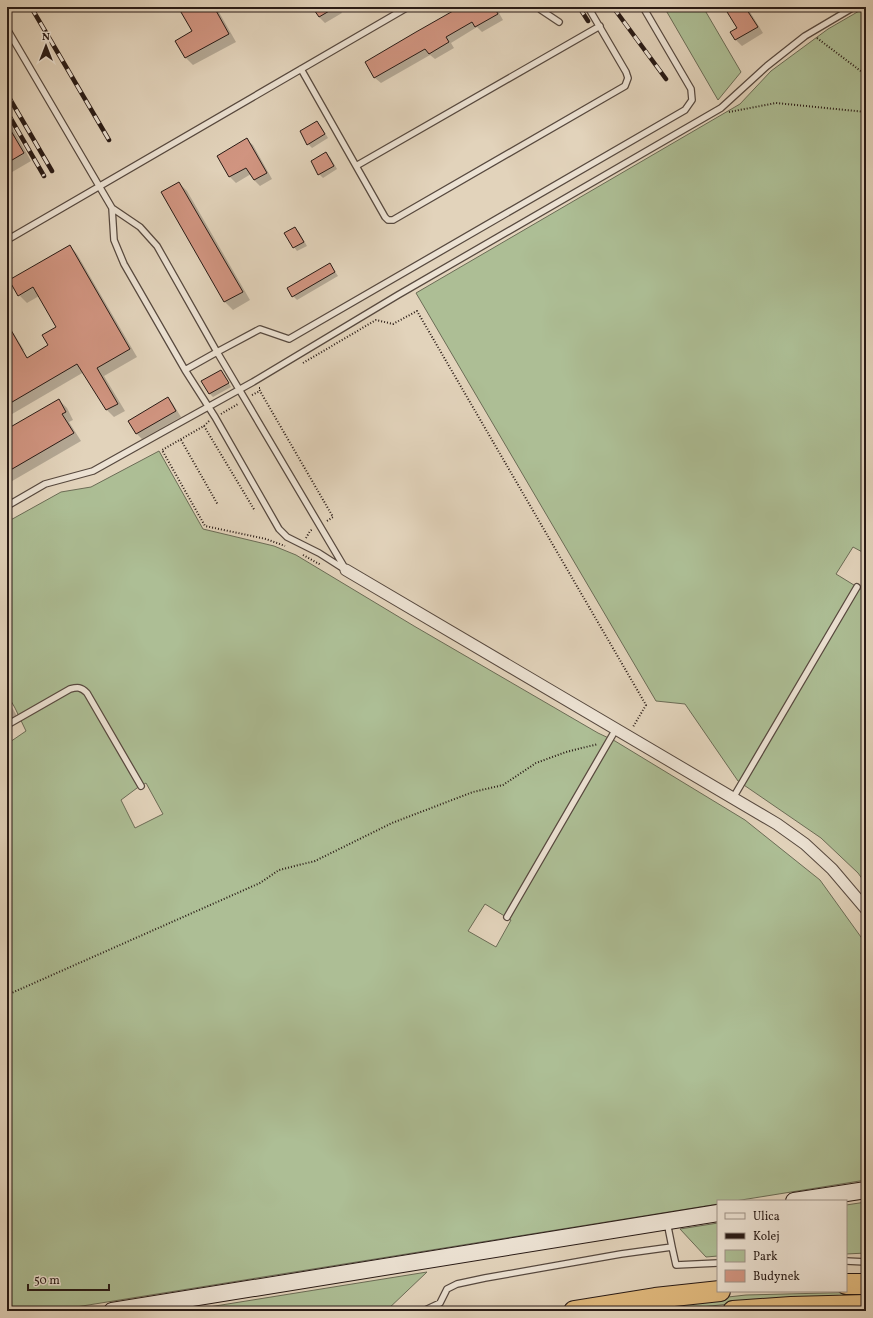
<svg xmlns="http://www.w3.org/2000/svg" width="873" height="1318" font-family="Vollkorn,serif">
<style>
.green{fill:#adbe95;stroke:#6b6c56;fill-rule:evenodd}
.shadow{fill:#0003}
.building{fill:#d19581;stroke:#291b16}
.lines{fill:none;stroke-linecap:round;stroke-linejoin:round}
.lane-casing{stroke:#57493f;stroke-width:8}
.street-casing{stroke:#57493f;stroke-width:13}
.secondary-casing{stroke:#291b16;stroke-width:18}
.highway-casing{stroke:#291b16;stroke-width:22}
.path{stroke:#291b16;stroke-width:2;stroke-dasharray:1 2;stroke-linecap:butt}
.lane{stroke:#ece2d3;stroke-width:5.5}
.street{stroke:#ece2d3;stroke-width:11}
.secondary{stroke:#ece2d3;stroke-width:16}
.highway{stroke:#e1ba7e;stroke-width:20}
.rail-casing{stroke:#291b16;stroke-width:4.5}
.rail{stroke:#ece2d3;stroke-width:3;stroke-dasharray:9;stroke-linecap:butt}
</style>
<rect width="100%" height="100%" fill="#e2d3bb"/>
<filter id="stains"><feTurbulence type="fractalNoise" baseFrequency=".005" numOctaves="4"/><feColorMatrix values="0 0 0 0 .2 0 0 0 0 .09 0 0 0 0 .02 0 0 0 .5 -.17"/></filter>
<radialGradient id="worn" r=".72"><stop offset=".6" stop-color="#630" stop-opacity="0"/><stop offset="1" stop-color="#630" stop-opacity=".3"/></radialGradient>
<path class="green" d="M664,7H703L741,72L718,100Z
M866,7V554L853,547L836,574L862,590L866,584V884L858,873L821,838L738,781L685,704L656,701L416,293L740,104L771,71L828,29Z
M159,451L203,529L274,546L296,555L414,626L598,733L615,741L745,820L820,880L866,944V1180L735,1201H718V1204L51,1311H7V744L26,731L15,708L7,694V522L61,492L91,487ZM146,783L163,814L135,828L121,800L137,788ZM485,904L511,920L496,947L468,931Z
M866,1202V1253L846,1254V1205Z
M718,1223V1256L706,1257L680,1229Z
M427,1272L386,1311H184Z
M866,1292V1299L748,1302L664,1311H616L674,1303L746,1295Z"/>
<path class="shadow" d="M179,7H216L236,42L193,65L186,58L193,32Z
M314,7H338L342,13L325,23L319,17Z
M461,7H510L499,13L503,20L482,32L477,27L451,43L454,48L435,59L430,55L381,83L375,78L367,63Z
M725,7H747L763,33L742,46L736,40L732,32L738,28Z
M7,118L31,161L7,175Z
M317,122L321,126L328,138L312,148L308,144Z
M247,140L253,145L272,179L260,186L254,180L251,174L236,183L230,177L218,156Z
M326,154L330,157L337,169L323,178L319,174Z
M179,183L187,191L250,300L233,310L225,302L162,193Z
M295,228L299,232L307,246L297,251L294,247Z
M70,246L77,254L137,357L104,376L125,411L114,417L107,410L84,372L7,417V370L49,346L57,327L39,296L27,303L19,295Z
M330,264L338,276L297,300L293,296Z
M9,328L14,334L24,350L7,360V329Z
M221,371L224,375L231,387L213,397L210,394Z
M168,398L173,404L181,417L142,439L136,433Z
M59,400L67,408L73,420L69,422L81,441L7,484V430Z
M7,701L9,702L17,716L10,720L7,716Z"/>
<path class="building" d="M178,7H214L229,34L185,58L175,41L192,31Z
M312,7H336L319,17Z
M460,7H494L498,14L475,27L472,22L446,37L449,42L429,54L425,49L374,78L365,62L416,32Z
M724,7H745L758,27L735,40L730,32L737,28Z
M317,121L325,134L307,145L300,131Z
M7,124L24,153L7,163Z
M247,138L267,173L254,180L246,168L229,177L217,156Z
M326,152L334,166L318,175L311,161Z
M179,182L243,292L224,302L161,192Z
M295,227L304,242L293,248L284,233Z
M70,245L130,349L97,368L118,404L106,410L77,364L7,405V323L27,358L48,345L42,335L56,327L33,287L18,296L9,280Z
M330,263L335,272L292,297L287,288Z
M221,370L229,383L209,394L201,381Z
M168,397L176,411L136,434L128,421Z
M59,399L66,412L62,414L74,433L7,472V429Z"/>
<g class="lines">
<g class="lane-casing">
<path id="lane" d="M540,7L541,10L559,22
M7,29L112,208L140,227L157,246L217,352L185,370L124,264L114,240L112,208
M301,69L385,217L388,220H393L625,86L628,78L626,72L588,7
M356,166L600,26
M7,240L408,7
M185,370L215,417L279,529L287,537L319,553L344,569
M7,506L45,484L93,471L161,433L253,382L398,295L721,108L767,66L805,36L854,7
M346,570L217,352L260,329L289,339L685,110L692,100L691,89L643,7
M7,725L70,689C78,687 81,687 87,693L141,786
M733,798L857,587
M507,917L616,729
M672,1247L676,1265L718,1263
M846,1261L866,1262
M423,1311L440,1303L447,1289L457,1284L485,1278L621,1254L672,1247L667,1222"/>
</g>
<g class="street-casing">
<path id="street" d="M346,570L777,824L805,844L832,869L866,909"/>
</g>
<g class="secondary-casing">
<path id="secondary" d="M794,1201L866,1190
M112,1311L718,1213"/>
</g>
<g class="highway-casing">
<path id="highway" d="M846,1284H866
M574,1311L655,1298L720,1291
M733,1311L791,1307L866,1305"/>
</g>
<path class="path" d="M817,38L866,75
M729,112L776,103L866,112
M303,363L376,320L393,324L417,311L646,705L633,727
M260,388H259L260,391L333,517L327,521
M252,395L260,391
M221,414L238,404
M209,421L204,426L162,450L205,526L266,539L285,546
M204,426L255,511
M181,440L218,505
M306,538L310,531L313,529
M303,555L321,565
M7,995L260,883L279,870L315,861L392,823L473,792L503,785L536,763L566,752L598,744"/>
<use href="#lane" class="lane"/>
<use href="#street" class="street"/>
<use href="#secondary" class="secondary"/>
<use href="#highway" class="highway"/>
<g class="rail-casing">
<path id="rail" d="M31,7L109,140
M579,7L588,21
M613,7L666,79
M7,94L52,171
M7,112L44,176"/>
</g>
<use href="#rail" class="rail"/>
</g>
<rect width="873" height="1318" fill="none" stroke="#e2d3bb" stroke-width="24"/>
<rect x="8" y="8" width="857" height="1302" fill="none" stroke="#291b16" stroke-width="2"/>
<rect x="12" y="12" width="849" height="1294" fill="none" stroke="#291b16"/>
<rect x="717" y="1200" width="130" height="92" fill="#ece2d3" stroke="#9e9287"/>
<rect x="725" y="1213" width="20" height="6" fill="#ece2d3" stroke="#9e9287"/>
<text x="753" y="1220" font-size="12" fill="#291b16">Ulica</text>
<rect x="725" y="1233" width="20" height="6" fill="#291b16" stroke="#9e9287"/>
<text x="753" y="1240" font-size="12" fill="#291b16">Kolej</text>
<rect x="725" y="1250" width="20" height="12" fill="#adbe95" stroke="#9e9287"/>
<text x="753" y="1260" font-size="12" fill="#291b16">Park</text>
<rect x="725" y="1270" width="20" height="12" fill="#d19581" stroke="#9e9287"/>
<text x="753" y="1280" font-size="12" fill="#291b16">Budynek</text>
<g transform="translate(46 46)" stroke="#ece2d3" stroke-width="3" paint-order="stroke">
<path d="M0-3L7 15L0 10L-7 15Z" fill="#291b16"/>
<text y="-6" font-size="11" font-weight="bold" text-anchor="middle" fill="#291b16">N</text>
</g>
<path d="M28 1284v6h81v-6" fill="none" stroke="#291b16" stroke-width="2"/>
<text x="34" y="1284" font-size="12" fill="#291b16" stroke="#ece2d3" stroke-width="3" paint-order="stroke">50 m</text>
<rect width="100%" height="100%" filter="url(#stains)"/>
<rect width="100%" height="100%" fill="url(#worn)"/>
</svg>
